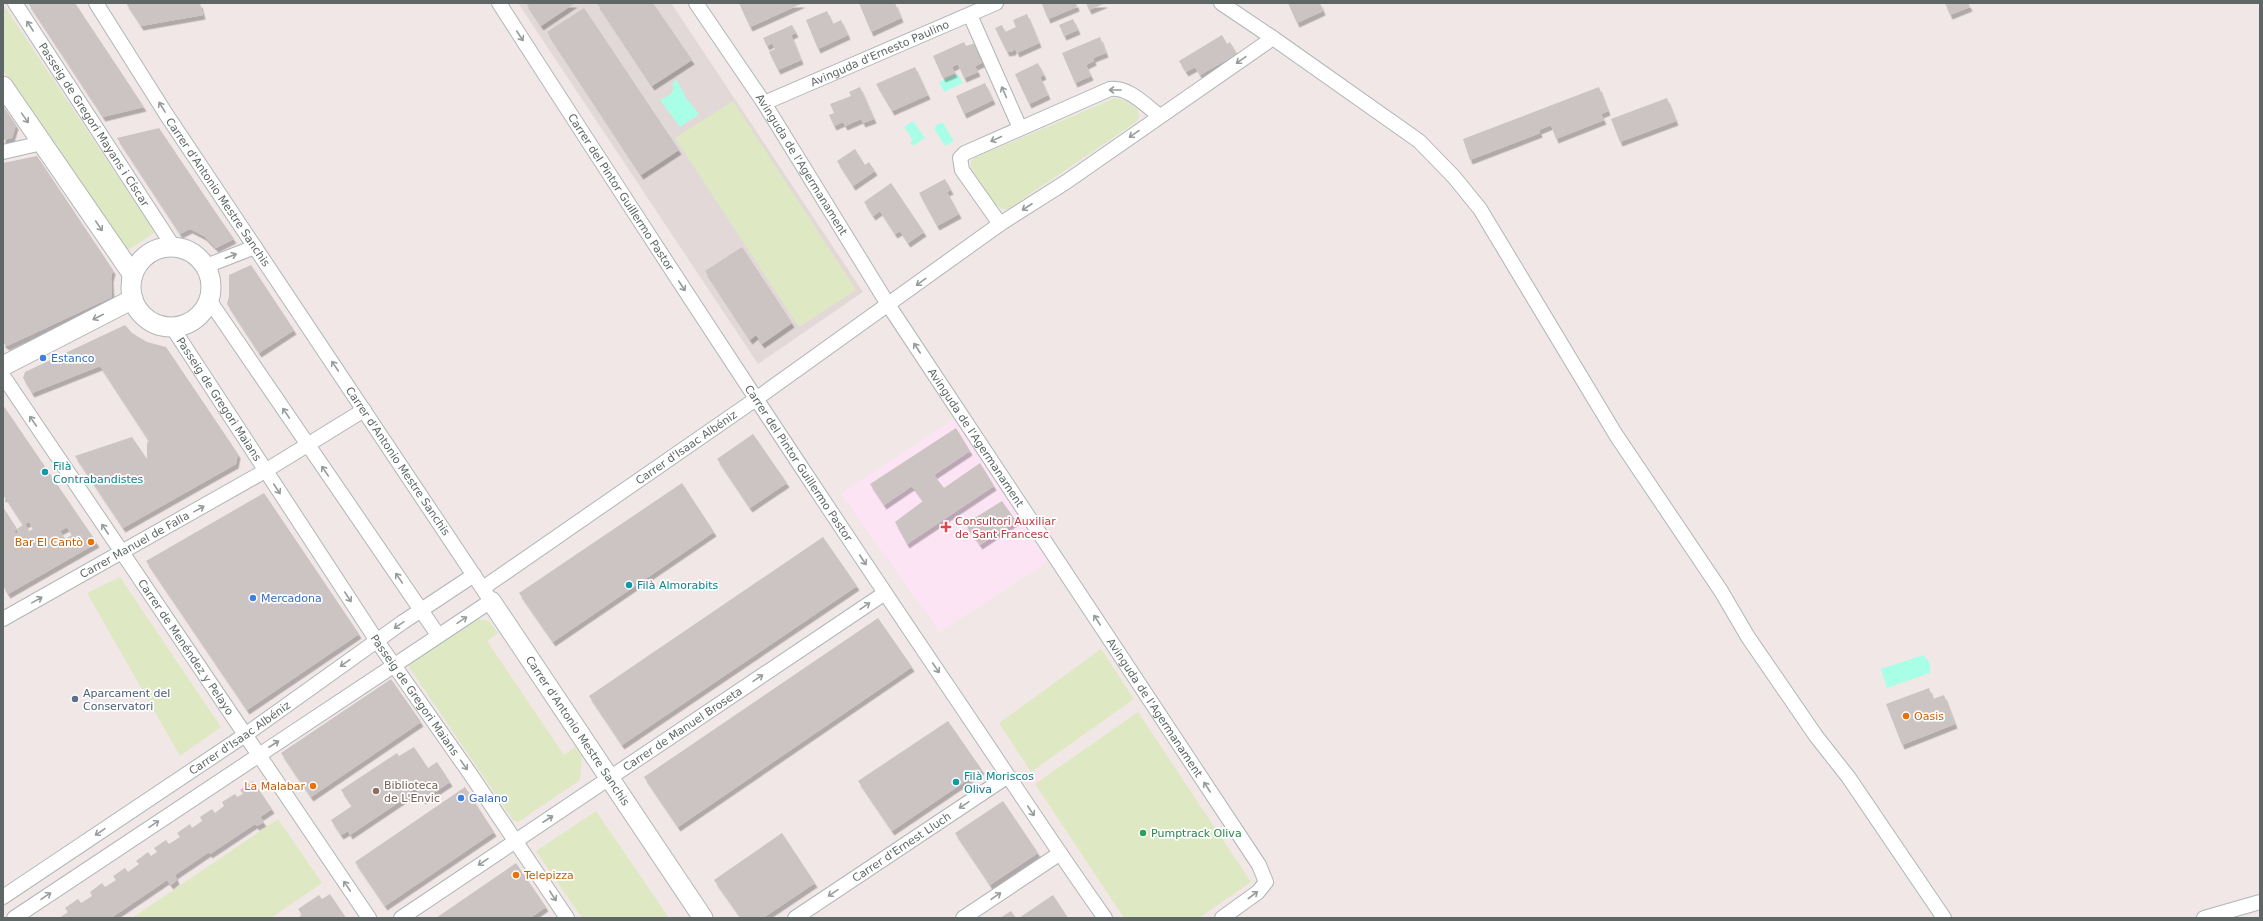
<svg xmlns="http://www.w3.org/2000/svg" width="2263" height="921" font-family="'DejaVu Sans',sans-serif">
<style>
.education{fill:#e3d8d8}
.medical{fill:#fde4f4}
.green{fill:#dee9c3}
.water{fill:#a8ffe6}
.building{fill:#ccc3c3;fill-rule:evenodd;filter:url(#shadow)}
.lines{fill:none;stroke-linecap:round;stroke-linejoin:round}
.street-casing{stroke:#afb6b6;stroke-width:16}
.secondary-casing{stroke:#aeb8b6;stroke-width:21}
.street{stroke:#fff;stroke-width:14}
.secondary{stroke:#fff;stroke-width:19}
.oneway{stroke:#969c9c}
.shop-dot{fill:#3f7fe0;stroke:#fff;stroke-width:1.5}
.culture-dot{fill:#0f9aa8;stroke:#fff;stroke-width:1.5}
.health-dot{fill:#e0444e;stroke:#fff;stroke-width:1.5}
.food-dot{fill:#e8710a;stroke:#fff;stroke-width:1.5}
.service-dot{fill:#5c6f8a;stroke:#fff;stroke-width:1.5}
.education-dot{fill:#8d6e63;stroke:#fff;stroke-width:1.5}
.leisure-dot{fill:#2e9e5b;stroke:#fff;stroke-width:1.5}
.labels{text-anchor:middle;stroke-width:3.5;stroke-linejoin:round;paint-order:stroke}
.street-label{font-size:11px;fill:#5e6766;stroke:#fff}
.shop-label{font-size:11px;fill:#366cbe;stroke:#fff;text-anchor:start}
.culture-label{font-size:11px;fill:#0d838f;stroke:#fff;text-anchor:start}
.health-label{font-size:11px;fill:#be3a42;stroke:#fff;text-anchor:start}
.food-label{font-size:11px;fill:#c56008;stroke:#fff;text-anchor:end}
.service-label{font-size:11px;fill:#4e5e75;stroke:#fff;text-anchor:start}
.education-label{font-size:11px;fill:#785e54;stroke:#fff;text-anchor:start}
.leisure-label{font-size:11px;fill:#27864d;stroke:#fff;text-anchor:start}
</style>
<defs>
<filter id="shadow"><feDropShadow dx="2.5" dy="4.5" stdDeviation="0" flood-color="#0004"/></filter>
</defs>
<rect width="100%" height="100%" fill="#f1e7e7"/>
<path class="education" d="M518,3H671L863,292L758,364Z"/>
<path class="medical" d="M955,419L1049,560L940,632L841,494Z"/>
<path class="green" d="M3,4L154,231L153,234C144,239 136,246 127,250L3,70Z
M1115,98L1126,101L1138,110L1139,118L1136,122L1008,209H1003L995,204L971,168V161L974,158Z
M733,101L856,290L799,327L675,138Z
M120,577L221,727L180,756L87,593Z
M474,618L489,621L498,633L487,641L564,755L575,747L582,757L580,780L518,822L513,820L409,667L410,661Z
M1101,649L1134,699L1031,772L999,723Z
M1138,712L1251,882L1199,918H1124L1035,784Z
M596,811L669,918H582L536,851Z
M278,819L322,883L271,918H132Z"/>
<path class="water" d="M958,74L963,83L944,92L939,82Z
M676,79L686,98L699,114L680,127L660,100L670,95L674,88L672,85Z
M913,121L925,138L913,146L910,142L913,140L904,127Z
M943,123L954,141L945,146L934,129L937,124Z
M1923,655L1930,663V673L1887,688L1881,669Z"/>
<path class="building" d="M28,3H75L144,107L103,117Z
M126,3H200L203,15L141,26Z
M526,3H575L541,26Z
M597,3H653L692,60L652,86Z
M739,3H803L750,27Z
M859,3H895L901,18L871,32Z
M1044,3H1076L1077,7L1048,19L1042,4Z
M1086,3H1106L1089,10Z
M1288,3H1320L1323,11L1297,23Z
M1945,3H1968L1970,7L1950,15Z
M584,8L679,150L641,175L547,32Z
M827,11L833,24L841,20L848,35L818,49L806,20Z
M1027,14L1039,43L1017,53L1015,48L1013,51L1007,52L995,28L1002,25L1005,32L1016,27L1013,20Z
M1073,19L1078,30L1064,36L1059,25Z
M792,25L796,33L791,35L801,60L778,70L769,52L775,49L772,43L767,46L763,38Z
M1222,35L1227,44L1230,42L1237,54L1200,75L1195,67L1186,72L1179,61Z
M1100,37L1106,53L1093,58L1094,61L1086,65L1091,76L1075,83L1062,53Z
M964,42L966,46L975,43L984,62L975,66L978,72L964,78L958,64L952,67L955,73L943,78L933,56Z
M1038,63L1044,75L1040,77L1048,95L1029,104L1015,74Z
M915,67L928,95L892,111L876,84Z
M985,83L993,100L964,114L956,96Z
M860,87L874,119L863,123L861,119L845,126L843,122L834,126L829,115L834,113L830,104L851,96L849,92Z
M1599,87L1608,111L1601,114L1604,120L1556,139L1551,125L1539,130L1540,133L1470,160L1463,139Z
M1667,98L1676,121L1620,142L1611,119Z
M3,106L16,125L12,138L3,140Z
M159,128L218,216L234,239L216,248L204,236L190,229L180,234L117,138Z
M855,149L865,165L869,162L875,171L853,186L837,161Z
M37,156L113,270L111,278L112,297L7,346L3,343V163Z
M945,179L951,190L947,192L959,214L937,226L919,193Z
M891,183L924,232L908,243L900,231L895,234L880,211L873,216L864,202Z
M742,247L792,323L762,344L756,335L750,340L705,271Z
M251,265L294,330L259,353L227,304L229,296V275Z
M125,325L132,333L147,342L166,347L238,454L236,464L123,528L75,456L132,437L147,459V443L149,441L100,366L32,393L23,378L25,372Z
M3,405L97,543L8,594L3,586V507L17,529L14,531L16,534L19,532L17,529L23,525L5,497L3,498ZM29,522L33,529L29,531L25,524ZM67,527L72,535L65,539L60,531Z
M956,428L970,451L934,475L944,488L980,463L994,486L907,544L895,522L923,501L912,486L884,505L870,484Z
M753,434L787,483L750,508L717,459Z
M682,483L714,532L553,642L519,593Z
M264,493L359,634L247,710L146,561Z
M1002,501L1016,521L980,545L965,524Z
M823,537L857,586L622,745L589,696Z
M878,618L912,667L678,827L644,777Z
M391,679L421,722L311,797L281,753Z
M1929,688L1933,699L1944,695L1955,724L1902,745L1886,704Z
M948,721L982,770L892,831L858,781Z
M414,747L428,768L437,762L450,782L423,800L415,788L409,792L411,794L350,835L348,831L341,835L331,820L352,806L341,790L397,753L399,756Z
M253,781L272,809L260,817L264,822L257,826L255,824L210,854L209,852L175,875L177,880L171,885L167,880L111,918H59L68,912L65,908L78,899L81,903L92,896L90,892L102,883L105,887L116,880L113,876L125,868L128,872L139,864L136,861L148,852L151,856L157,852L154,848L166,840L169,844L180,837L177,833L190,824L192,828L202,821L200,817L212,809L215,813L224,806L222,802L235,794L237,797L243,794L240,790Z
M465,787L494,832L385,906L355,862Z
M1003,801L1038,853L990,885L955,833Z
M782,833L815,883L763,918H741L714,880Z
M516,863L546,907L530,918H436Z
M330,894L346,918H297L302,915L298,909L319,895L322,899Z
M1053,895L1068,918H1019Z
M1011,911L1016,918H1000Z"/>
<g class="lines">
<g class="street-casing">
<g id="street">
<path id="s1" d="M15,3L173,246"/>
<path id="s2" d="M499,3C646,232 795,460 947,685C1000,763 1051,842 1105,918"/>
<path id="s3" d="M696,3L764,103L889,306L1259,865L1266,882L1258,892L1222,918"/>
<path d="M1221,3L1273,38L1419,141L1454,177L1480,209L1616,435L1721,591L1748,637L1816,736L1849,778L1944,918"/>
<path d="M970,15L1020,128"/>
<path id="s4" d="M764,103L996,3"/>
<path d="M3,152L42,143"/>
<path d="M1000,224L962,170L960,158L965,153L1110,89C1128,86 1146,106 1160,116"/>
<path d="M206,266L255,247"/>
<path d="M209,300L438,635"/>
<path id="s5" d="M172,327L377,641L471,775L567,918"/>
<path id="s6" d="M3,376L369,918"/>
<path id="s7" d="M483,588L756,399L1000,224L1066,182L1273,38"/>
<path id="s8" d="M3,619L265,471L364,410"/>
<path id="s9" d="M3,897L245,735L403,622L474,575"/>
<path d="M14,918L491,601L166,114L96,3"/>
<path id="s10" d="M401,918L885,593"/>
<path id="s11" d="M795,918L1008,776"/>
<path d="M963,918L1059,854"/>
<path d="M2204,918L2260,902"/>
</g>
</g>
<g class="secondary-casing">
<g id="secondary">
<path d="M3,86L133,275"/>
<circle cx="171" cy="287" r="40"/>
<path d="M3,366L133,299"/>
<path id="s12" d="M491,601L703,918"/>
</g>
</g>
<use href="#street" class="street"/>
<use href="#secondary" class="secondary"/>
</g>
<defs><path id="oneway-shaft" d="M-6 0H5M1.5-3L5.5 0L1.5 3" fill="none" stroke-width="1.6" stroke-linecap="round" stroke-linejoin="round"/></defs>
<g class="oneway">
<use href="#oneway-shaft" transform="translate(30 26) rotate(-123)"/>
<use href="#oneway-shaft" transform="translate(520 36) rotate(57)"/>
<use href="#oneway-shaft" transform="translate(1241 60) rotate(145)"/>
<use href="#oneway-shaft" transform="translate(1115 90) rotate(-180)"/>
<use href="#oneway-shaft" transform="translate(1004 92) rotate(-114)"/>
<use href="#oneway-shaft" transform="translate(162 107) rotate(-122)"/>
<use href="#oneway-shaft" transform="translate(25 118) rotate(55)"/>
<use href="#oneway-shaft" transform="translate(1134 134) rotate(145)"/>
<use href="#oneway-shaft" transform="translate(996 139) rotate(155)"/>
<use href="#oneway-shaft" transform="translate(1027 207) rotate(147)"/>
<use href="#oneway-shaft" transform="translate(99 226) rotate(56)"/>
<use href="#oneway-shaft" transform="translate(231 256) rotate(-21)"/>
<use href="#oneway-shaft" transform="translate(921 282) rotate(144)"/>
<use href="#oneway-shaft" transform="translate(682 286) rotate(57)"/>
<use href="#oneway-shaft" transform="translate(98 317) rotate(153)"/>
<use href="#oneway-shaft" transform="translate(917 348) rotate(-123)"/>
<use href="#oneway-shaft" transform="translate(335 366) rotate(-124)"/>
<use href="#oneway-shaft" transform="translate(286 413) rotate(-124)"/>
<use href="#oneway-shaft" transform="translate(33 421) rotate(-124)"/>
<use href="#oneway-shaft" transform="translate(325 471) rotate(-124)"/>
<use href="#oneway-shaft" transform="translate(277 489) rotate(57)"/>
<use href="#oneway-shaft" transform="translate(199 509) rotate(-29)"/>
<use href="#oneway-shaft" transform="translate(105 529) rotate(-124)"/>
<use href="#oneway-shaft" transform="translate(863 560) rotate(57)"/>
<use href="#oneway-shaft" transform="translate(399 578) rotate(-124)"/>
<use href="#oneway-shaft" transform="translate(348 597) rotate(57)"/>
<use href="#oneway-shaft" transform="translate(37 600) rotate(-29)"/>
<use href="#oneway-shaft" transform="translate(865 606) rotate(-34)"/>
<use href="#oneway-shaft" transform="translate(462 620) rotate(-34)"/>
<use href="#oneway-shaft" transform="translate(1097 620) rotate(-123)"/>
<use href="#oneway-shaft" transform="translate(399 625) rotate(145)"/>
<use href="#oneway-shaft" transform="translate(345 663) rotate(145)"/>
<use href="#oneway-shaft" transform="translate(936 668) rotate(56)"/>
<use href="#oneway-shaft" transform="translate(758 678) rotate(-34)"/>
<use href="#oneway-shaft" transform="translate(274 744) rotate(-33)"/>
<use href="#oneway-shaft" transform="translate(464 765) rotate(55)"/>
<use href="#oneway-shaft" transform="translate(1207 787) rotate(-123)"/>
<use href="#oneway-shaft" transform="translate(964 805) rotate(146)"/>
<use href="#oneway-shaft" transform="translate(1031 811) rotate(56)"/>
<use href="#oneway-shaft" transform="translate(548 819) rotate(-33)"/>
<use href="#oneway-shaft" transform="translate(154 824) rotate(-34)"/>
<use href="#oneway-shaft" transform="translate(100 832) rotate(146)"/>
<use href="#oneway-shaft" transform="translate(483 862) rotate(146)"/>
<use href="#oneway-shaft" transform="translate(347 886) rotate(-124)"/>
<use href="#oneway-shaft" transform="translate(833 893) rotate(146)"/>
<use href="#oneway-shaft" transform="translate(1253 895) rotate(-37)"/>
<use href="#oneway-shaft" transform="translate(46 896) rotate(-34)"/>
<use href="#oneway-shaft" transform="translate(553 896) rotate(57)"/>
<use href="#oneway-shaft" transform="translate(996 896) rotate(-34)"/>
</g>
<g class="shop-dot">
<circle cx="43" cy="358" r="4"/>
<circle cx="253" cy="598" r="4"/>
<circle cx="461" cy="798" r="4"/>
</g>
<g class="culture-dot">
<circle cx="45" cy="472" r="4"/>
<circle cx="629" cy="585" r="4"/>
<circle cx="956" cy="782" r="4"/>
</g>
<path class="health-dot" d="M944 521h4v4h4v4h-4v4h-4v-4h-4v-4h4z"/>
<g class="food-dot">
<circle cx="91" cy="542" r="4"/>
<circle cx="1906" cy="716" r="4"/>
<circle cx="313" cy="786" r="4"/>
<circle cx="516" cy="875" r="4"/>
</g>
<circle class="service-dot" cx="75" cy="699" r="4"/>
<circle class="education-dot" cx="376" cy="791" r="4"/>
<circle class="leisure-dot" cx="1143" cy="833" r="4"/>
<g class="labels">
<g class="street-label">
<text dy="4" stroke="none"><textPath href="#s4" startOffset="126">Avinguda d'Ernesto Paulino</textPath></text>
<text dy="4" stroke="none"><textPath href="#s1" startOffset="145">Passeig de Gregori Mayans i Císcar</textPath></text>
<text dy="4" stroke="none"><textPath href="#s3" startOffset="193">Avinguda de l'Agermanament</textPath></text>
<text transform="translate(218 192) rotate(56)" y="4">Carrer d'Antonio Mestre Sanchis</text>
<text dy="4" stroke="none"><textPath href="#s2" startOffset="225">Carrer del Pintor Guillermo Pastor</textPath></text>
<text dy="4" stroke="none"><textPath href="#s5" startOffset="86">Passeig de Gregori Maians</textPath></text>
<text dy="4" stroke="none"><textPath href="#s3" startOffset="517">Avinguda de l'Agermanament</textPath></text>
<text dy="4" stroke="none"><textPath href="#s7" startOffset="247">Carrer d'Isaac Albéniz</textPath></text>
<text transform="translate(398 461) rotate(56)" y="4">Carrer d'Antonio Mestre Sanchis</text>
<text dy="4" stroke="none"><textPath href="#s2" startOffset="549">Carrer del Pintor Guillermo Pastor</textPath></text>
<text dy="4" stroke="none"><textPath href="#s8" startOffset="151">Carrer Manuel de Falla</textPath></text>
<text dy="4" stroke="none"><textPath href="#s6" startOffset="327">Carrer de Menéndez y Pelayo</textPath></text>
<text dy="4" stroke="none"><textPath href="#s5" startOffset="441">Passeig de Gregori Maians</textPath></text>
<text dy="4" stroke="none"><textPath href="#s3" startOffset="841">Avinguda de l'Agermanament</textPath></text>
<text dy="4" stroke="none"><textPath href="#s10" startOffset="339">Carrer de Manuel Broseta</textPath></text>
<text dy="4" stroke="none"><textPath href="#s12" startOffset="156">Carrer d'Antonio Mestre Sanchis</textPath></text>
<text dy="4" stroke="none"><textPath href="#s9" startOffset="285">Carrer d'Isaac Albéniz</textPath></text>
<text dy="4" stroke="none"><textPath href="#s11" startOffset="128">Carrer d'Ernest Lluch</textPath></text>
</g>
<g class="shop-label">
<text x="51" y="362">Estanco</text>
<text x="261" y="602">Mercadona</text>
<text x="469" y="802">Galano</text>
</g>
<g class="culture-label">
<text x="53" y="470">Filà<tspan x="53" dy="13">Contrabandistes</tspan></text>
<text x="637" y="589">Filà Almorabits</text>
<text x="964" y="780">Filà Moriscos<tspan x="964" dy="13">Oliva</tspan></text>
</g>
<g class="health-label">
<text x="955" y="525">Consultori Auxiliar<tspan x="955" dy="13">de Sant Francesc</tspan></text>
</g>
<g class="food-label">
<text x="83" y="546">Bar El Cantò</text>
<text x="1914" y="720" text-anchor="start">Oasis</text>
<text x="305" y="790">La Malabar</text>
<text x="524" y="879" text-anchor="start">Telepizza</text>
</g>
<g class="service-label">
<text x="83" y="697">Aparcament del<tspan x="83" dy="13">Conservatori</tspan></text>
</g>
<g class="education-label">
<text x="384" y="789">Biblioteca<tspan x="384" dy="13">de L'Envic</tspan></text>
</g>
<g class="leisure-label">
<text x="1151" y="837">Pumptrack Oliva</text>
</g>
</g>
<rect width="2263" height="921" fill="none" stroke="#5e6766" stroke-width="8"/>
</svg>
